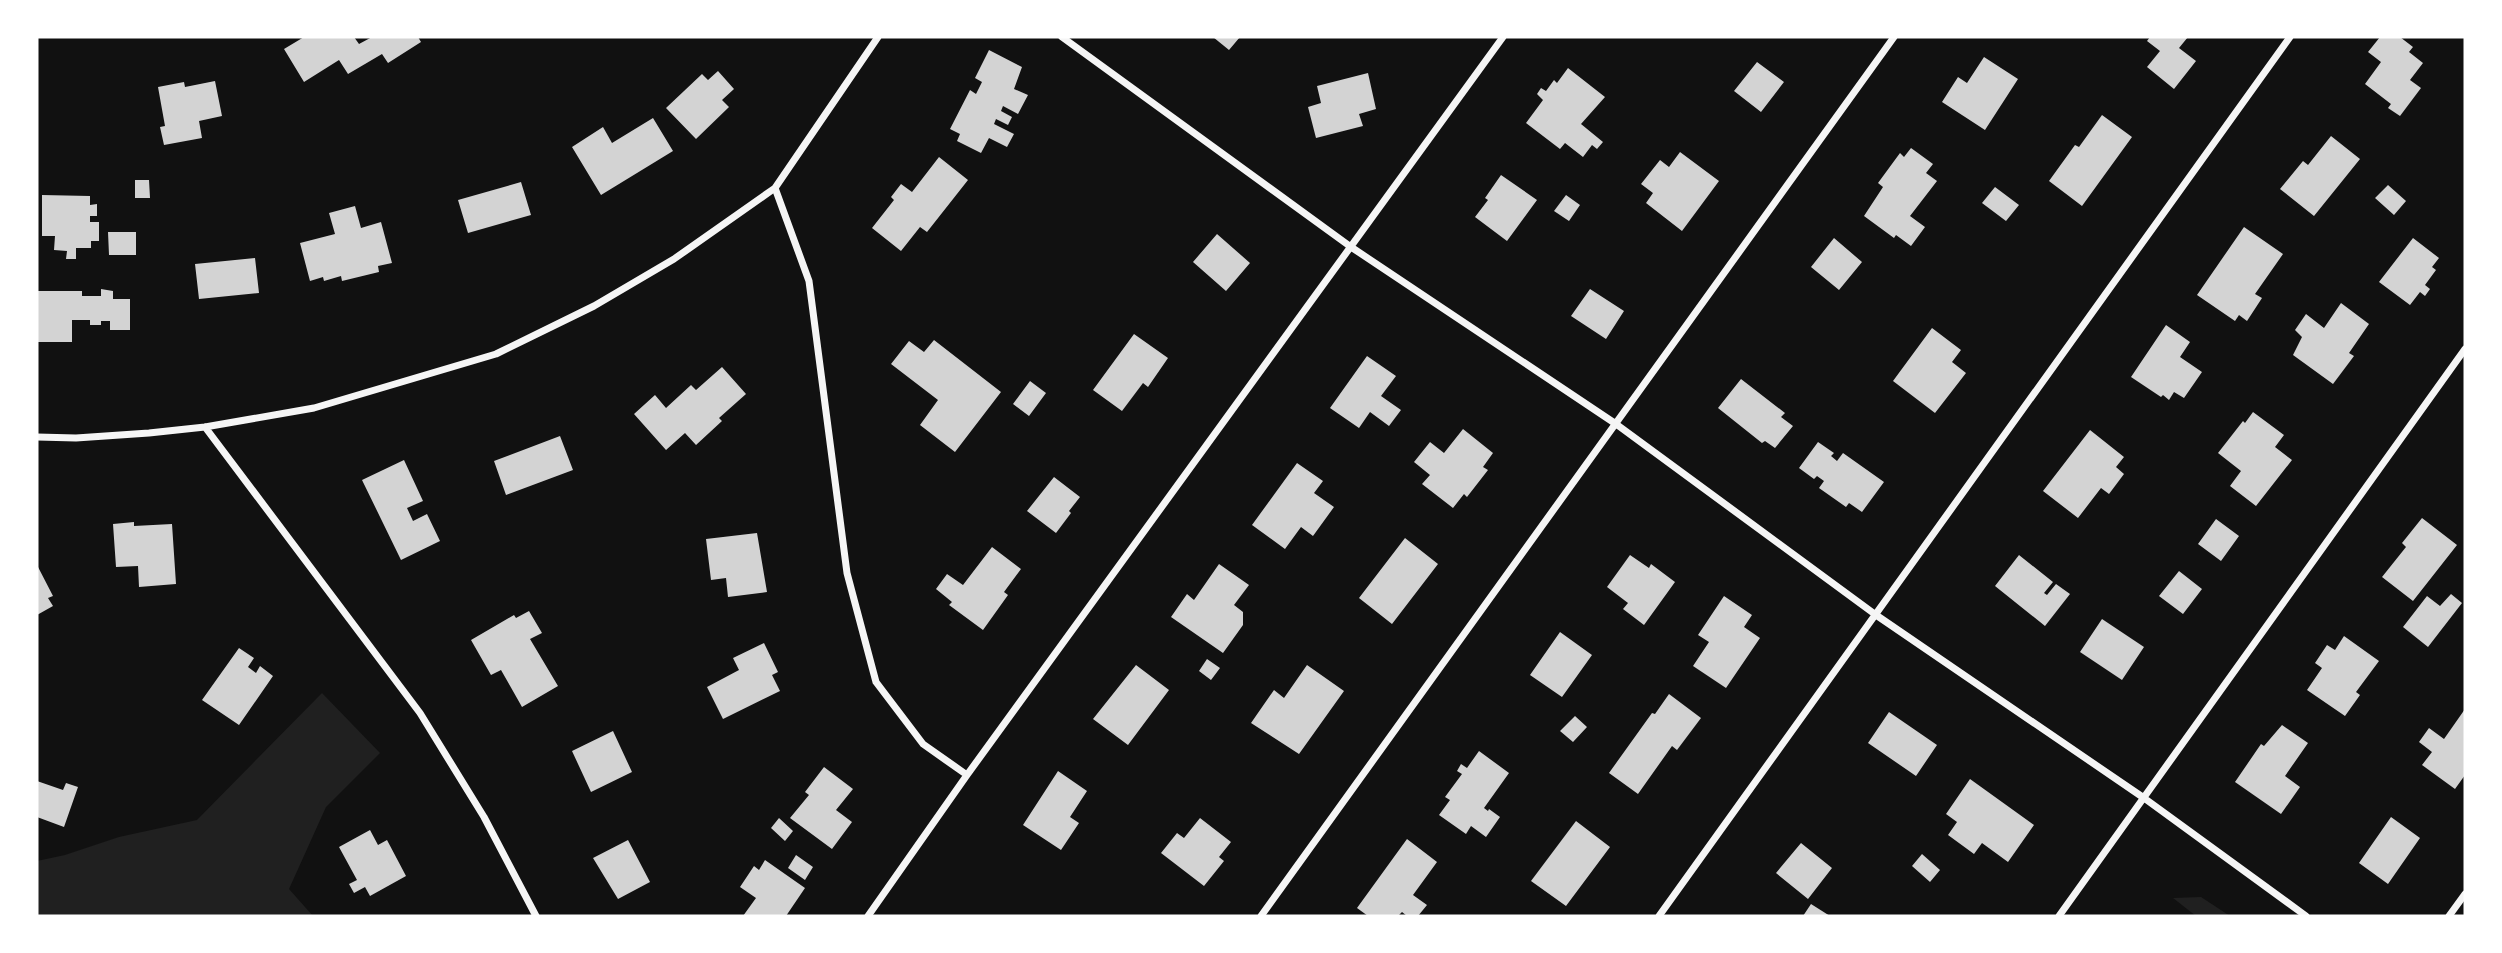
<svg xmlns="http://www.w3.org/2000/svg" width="2502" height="953" font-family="'Source Sans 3',sans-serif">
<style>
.green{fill:#202020}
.building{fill:#d3d3d3}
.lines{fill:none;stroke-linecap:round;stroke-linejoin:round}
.minor{stroke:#f5f5f5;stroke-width:7}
</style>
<rect width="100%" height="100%" fill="#111"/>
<path class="green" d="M322,693L380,753L326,807L289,889L313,916H37V861L65,855L119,837L197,820Z
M2201,897L2230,916H2196L2173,898Z"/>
<path class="building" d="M304,37H354L359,44L372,37H418L421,42L388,63L382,54L348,74L339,60L304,82L284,49Z
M1213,37H1240L1229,50Z
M2150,37H2188L2179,48L2196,61L2174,89L2147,67L2160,51L2147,41Z
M2380,37H2400L2413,47L2409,52L2423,63L2410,80L2421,88L2400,116L2388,108L2391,104L2365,84L2381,62L2368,52Z
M989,50L1022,67L1014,89L1028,95L1018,114L1003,106L1001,111L1012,117L1008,125L996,119L994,124L1014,134L1007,147L989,138L981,153L957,141L960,134L950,129L970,90L976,94L982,82L975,78Z
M1984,57L2018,79L1985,130L1942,102L1958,77L1967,83Z
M1757,62L1784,82L1761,112L1734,91Z
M1568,68L1605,97L1581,124L1603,142L1597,149L1592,145L1583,157L1565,143L1560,149L1526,123L1543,100L1537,94L1541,88L1546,91L1554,80L1557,83Z
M718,71L734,89L722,100L729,107L696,139L666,108L702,74L708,80Z
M1368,73L1376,109L1359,114L1363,126L1316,138L1308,107L1321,103L1317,86Z
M215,81L222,116L199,121L202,138L164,145L160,127L165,126L158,87L184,82L185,87Z
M2102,115L2132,137L2082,206L2049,181L2075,145L2079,147Z
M653,118L673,151L601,195L572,147L603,127L612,143Z
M2331,136L2360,159L2314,216L2280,189L2303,161L2308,165Z
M1911,148L1933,164L1926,173L1937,181L1910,216L1925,227L1911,246L1896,235L1894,238L1864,216L1883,187L1878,183L1900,153L1904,157Z
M1680,152L1719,181L1682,231L1646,203L1653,193L1641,184L1660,160L1669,167Z
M939,157L968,180L927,232L920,227L901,251L872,228L894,200L891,197L901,184L912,192Z
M1501,175L1537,200L1507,241L1475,217L1488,200L1485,198Z
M135,180H149L150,198H135Z
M521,182L531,215L468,233L458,200Z
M2388,185L2406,201L2394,215L2375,198Z
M1995,187L2019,205L2006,221L1982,203Z
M42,195L90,196V205L97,204V216H90V222H99V241H91V248H76V259H66L67,251L54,250L55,236H42Z
M1566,195L1580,205L1569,221L1554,211Z
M355,206L361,228L381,222L392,263L378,266L379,272L342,281L341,276L324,281L323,277L310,281L300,243L335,234L329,213Z
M2244,227L2283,254L2255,294L2262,298L2247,321L2239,315L2235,321L2197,295Z
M108,232H136V255H109Z
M1217,234L1250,263L1226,291L1193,262Z
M1834,238L1862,262L1839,290L1811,267Z
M2413,238L2439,258L2432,267L2436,270L2425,285L2430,289L2425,296L2420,292L2410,305L2379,282Z
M255,258L259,293L199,299L195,264Z
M101,289L113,291V299H130V330H110V321H101V325H90V320H72V342H37V291H82V296H101Z
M1590,289L1624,311L1606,339L1571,316Z
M2341,303L2369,324L2349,353L2354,356L2333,384L2293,355L2302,337L2295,330L2306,314L2324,328Z
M2166,325L2190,342L2180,357L2202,372L2184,398L2174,392L2169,400L2163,395L2161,397L2131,377Z
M1932,328L1961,350L1952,362L1966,373L1935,413L1893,381Z
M1134,334L1168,358L1148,387L1143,383L1122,411L1093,390Z
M934,340L1001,392L955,452L920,425L938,400L891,364L909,341L924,352Z
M1367,356L1396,376L1381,396L1401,410L1389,426L1370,412L1359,428L1330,408Z
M722,367L746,394L719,418L722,421L696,445L685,433L666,450L634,414L655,395L666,408L691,385L696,390Z
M1741,379L1785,413L1781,417L1793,426L1775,448L1765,441L1762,443L1718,408Z
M1030,381L1046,393L1029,416L1013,404Z
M2253,412L2284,435L2275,447L2292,460L2256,506L2230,486L2241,471L2218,453L2243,421L2245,423Z
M1463,429L1493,453L1483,467L1488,470L1467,497L1464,494L1453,508L1422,484L1430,475L1414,462L1430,442L1444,453Z
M2090,430L2124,457L2116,467L2124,474L2109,494L2101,488L2078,518L2043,491Z
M560,436L573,470L506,495L494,461Z
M1818,442L1834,453L1831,456L1837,461L1843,453L1884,482L1862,512L1849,503L1846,507L1819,488L1824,481L1817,476L1814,479L1799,468Z
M404,460L423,501L407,508L413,521L427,514L440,541L401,560L362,480Z
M1297,463L1323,481L1314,493L1334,507L1313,536L1301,527L1285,549L1252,525Z
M1054,477L1080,497L1069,511L1071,513L1056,533L1027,511Z
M2422,518L2457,545L2413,601L2382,577L2406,547L2402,543Z
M2216,519L2239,536L2221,561L2198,544Z
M134,522V526L172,524L176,584L139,587L138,566L116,567L113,524Z
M757,533L767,592L728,597L726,578L711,580L706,539Z
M1405,538L1438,564L1392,624L1359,598Z
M992,547L1021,569L1004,592L1008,595L983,630L949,605L952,602L936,589L947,574L963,585Z
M1630,555L1649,568L1651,564L1675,582L1644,625L1623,609L1628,603L1607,587Z
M2019,555L2053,582L2044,593L2047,595L2056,584L2070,594L2045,626L1995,586Z
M1219,564L1249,585L1234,605L1243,612V625L1223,653L1171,617L1187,594L1194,600Z
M37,565L53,596L48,598L53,606L37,615Z
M2179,571L2202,589L2183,614L2159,596Z
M2451,594L2462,603L2428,647L2403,627L2427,596L2440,606Z
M1724,596L1752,615L1744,627L1760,638L1726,688L1693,666L1709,642L1698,635Z
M529,611L542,633L530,639L558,686L522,707L501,670L491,675L471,640L514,615L516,618Z
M2102,619L2144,647L2122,680L2080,652Z
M1560,632L1592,655L1562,697L1530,675Z
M2344,636L2379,661L2356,692L2360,695L2345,716L2307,690L2322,668L2315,663L2327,645L2335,650Z
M764,643L778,672L772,675L780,691L723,719L707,687L739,670L733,658Z
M239,648L254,658L248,667L256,673L260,666L273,676L239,725L202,700Z
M1207,659L1220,668L1211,680L1199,671Z
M1136,665L1169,690L1128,745L1093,719Z
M1307,665L1344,691L1299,754L1251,723L1274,690L1284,698Z
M1669,694L1701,718L1677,750L1672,746L1638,794L1609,773L1652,713L1655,714Z
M2465,709V775L2455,789L2422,765L2432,752L2419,742L2429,728L2444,739Z
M1889,712L1937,745L1916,776L1868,743Z
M1575,716L1587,727L1573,742L1560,731Z
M2282,725L2308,743L2285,776L2300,787L2281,814L2235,782L2261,744L2264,746Z
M613,731L632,772L591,792L572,751Z
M1479,751L1509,773L1484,808L1488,811L1489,809L1500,817L1486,837L1471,826L1466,834L1439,815L1450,800L1445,797L1462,774L1457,771L1461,764L1467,768Z
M824,767L853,789L836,810L852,822L832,849L790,818L809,795L805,792Z
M1058,771L1087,791L1070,817L1079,823L1061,850L1023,825Z
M1970,779L2034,825L2008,862L1982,843L1974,854L1948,835L1957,822L1946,814Z
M37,781L63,790L66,783L78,787L64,827L37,817Z
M2391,817L2420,838L2388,884L2359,863Z
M779,818L793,831L785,841L771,828Z
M1200,818L1231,842L1219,857L1224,861L1204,886L1161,853L1177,833L1184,838Z
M1576,821L1610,847L1566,906L1531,881Z
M370,830L378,845L387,840L406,876L370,896L365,887L354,893L349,884L357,880L339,847Z
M1407,839L1437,862L1413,895L1427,905L1418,916H1407L1402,912L1398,916H1368L1357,908Z
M628,840L650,882L618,899L593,858Z
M1801,843L1832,868L1808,899L1776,873Z
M1922,854L1940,870L1930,882L1912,866Z
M796,855L813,867L805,880L788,868Z
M765,860L805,888L786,916H743L756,898L740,887L754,866L759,870Z
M1811,904L1830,916H1803Z"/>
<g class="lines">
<path class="minor" d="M1062,37L1351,247L1616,424L1876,615L2144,798L2306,916
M775,188L809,281L847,573L876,682L923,744L967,775
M205,427L420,713L484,817L536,916
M37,437L76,438L149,433L205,427L314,408L496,354L594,306L674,259L775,188L878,37
M868,916L967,775L1503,37
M1261,916L1894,37
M1659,916L2290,37
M2059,916L2465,349
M2449,916L2465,894"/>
</g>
<rect width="2502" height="953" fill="none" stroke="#ffffff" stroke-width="77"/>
</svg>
